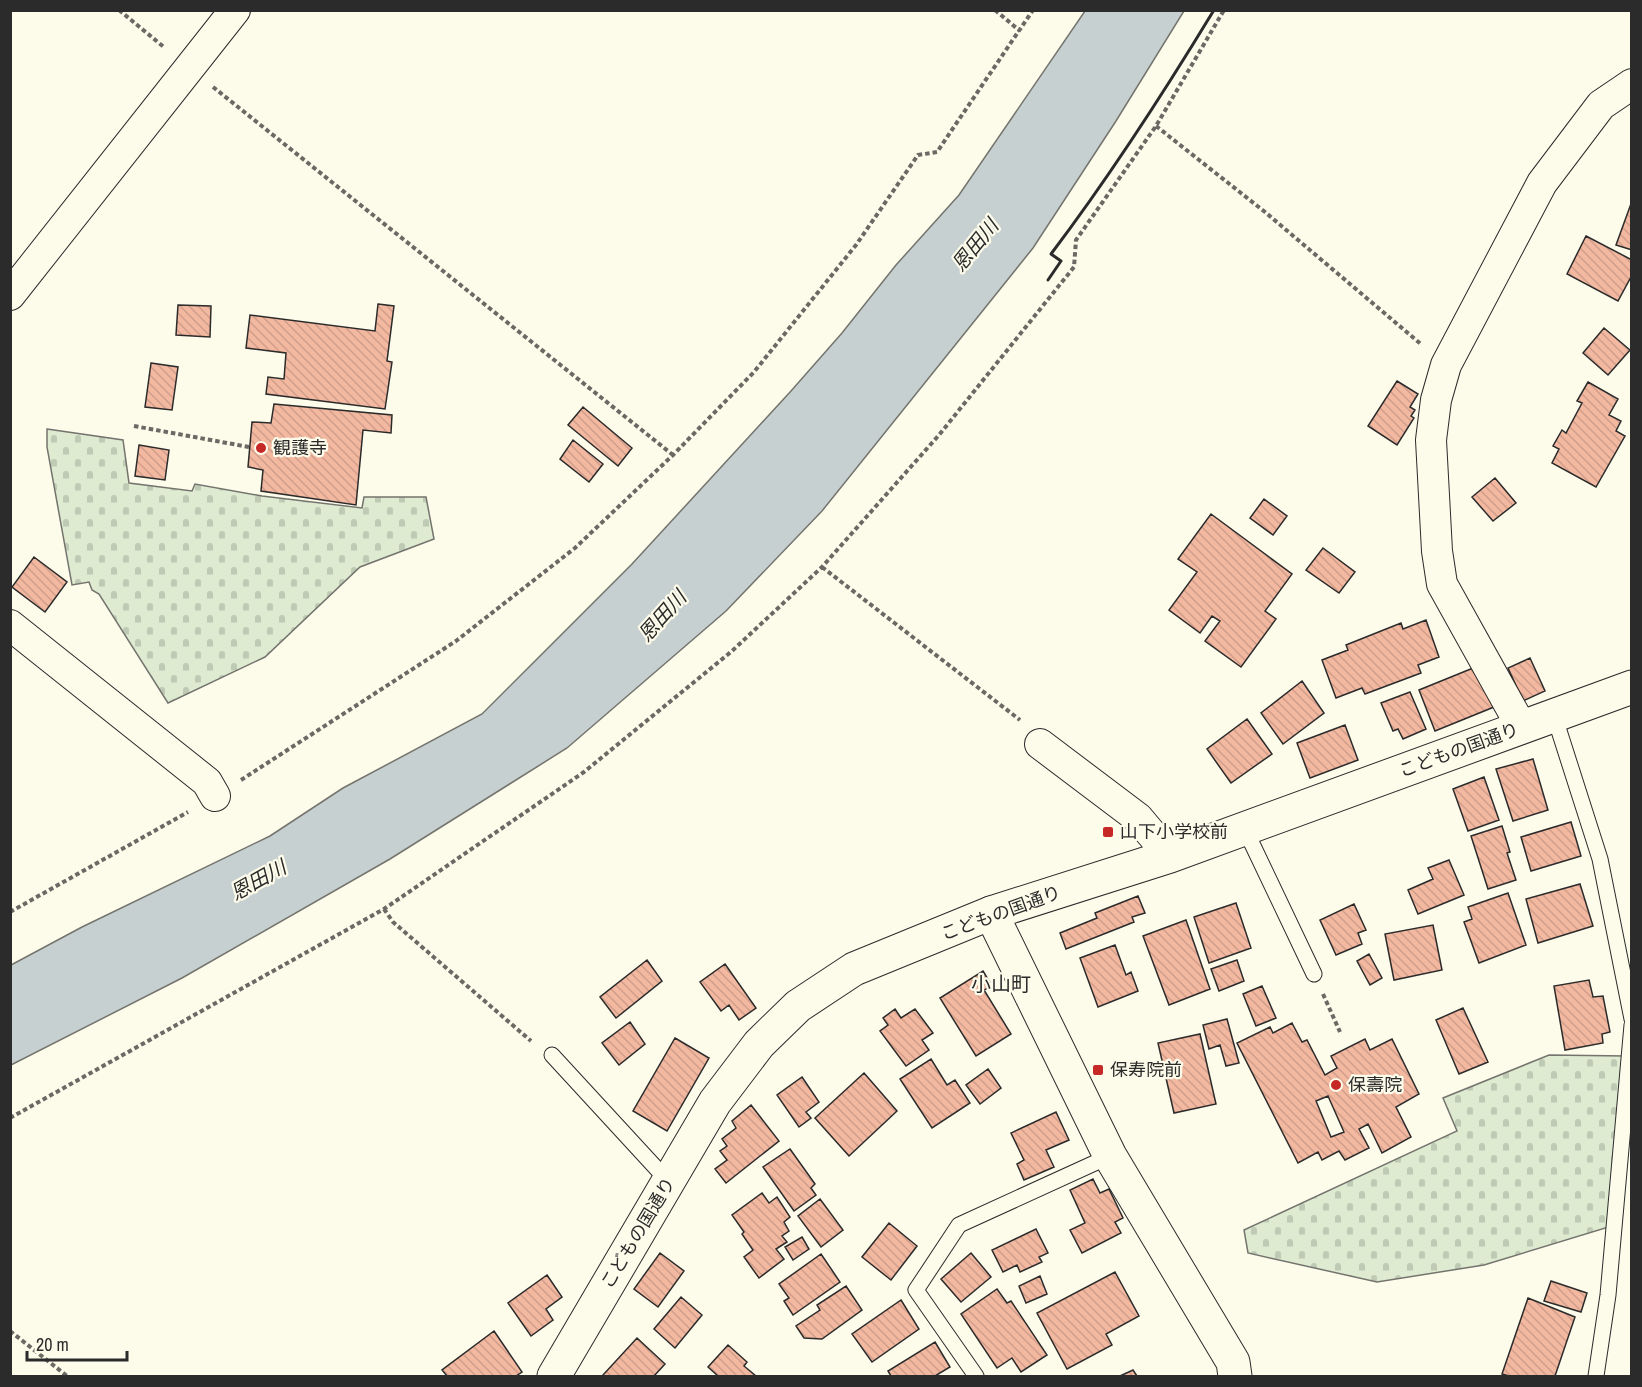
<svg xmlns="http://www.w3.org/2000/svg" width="1642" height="1387" font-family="'Archivo Narrow','Noto Sans JP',sans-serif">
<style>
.cemetery{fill:url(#cemetery-stones);stroke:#74746e;stroke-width:1.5}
.water{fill:#c7d0d0;stroke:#74746e;stroke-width:1.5}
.building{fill:url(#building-back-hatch);stroke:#2b2b2b;stroke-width:1.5;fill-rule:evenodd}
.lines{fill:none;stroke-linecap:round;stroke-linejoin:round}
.service-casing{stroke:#2b2b2b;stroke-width:17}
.minor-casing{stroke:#2b2b2b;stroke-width:32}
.tertiary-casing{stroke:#2b2b2b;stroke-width:35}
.secondary-casing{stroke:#2b2b2b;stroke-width:35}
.path{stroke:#6a6964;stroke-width:4;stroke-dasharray:4.5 3;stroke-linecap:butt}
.service{stroke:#fdfbea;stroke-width:15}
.minor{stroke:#fdfbea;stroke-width:30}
.tertiary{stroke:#fdfbea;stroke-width:33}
.secondary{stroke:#fdfbea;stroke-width:33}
.wall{stroke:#2b2b2b;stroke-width:3}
.poi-dot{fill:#c62828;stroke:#fdfbea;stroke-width:2}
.labels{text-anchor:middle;stroke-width:4.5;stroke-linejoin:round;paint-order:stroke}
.poi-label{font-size:18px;fill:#2b2b2b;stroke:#fdfbea;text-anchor:start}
.street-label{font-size:18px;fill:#2b2b2b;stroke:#fdfbea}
.water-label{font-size:20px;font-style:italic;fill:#2b2b2b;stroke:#fdfbea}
.neighbourhood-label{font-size:20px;fill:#2b2b2b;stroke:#fdfbea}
</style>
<defs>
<pattern id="cemetery-stones" width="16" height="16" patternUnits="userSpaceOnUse" patternTransform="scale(1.5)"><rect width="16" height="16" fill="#deebd1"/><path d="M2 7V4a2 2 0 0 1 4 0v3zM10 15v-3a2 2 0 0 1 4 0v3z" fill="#bfcab4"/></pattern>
<pattern id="building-back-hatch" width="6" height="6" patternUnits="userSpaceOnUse" patternTransform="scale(1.5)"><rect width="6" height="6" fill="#f2b8a0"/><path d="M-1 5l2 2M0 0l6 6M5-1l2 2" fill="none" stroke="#d09e8a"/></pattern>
</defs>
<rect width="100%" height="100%" fill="#fdfbea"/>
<path class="cemetery" d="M47,429L123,440L129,483L192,491L195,484L262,496L362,508L364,497H426L434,539L360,567L265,657L168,703L99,594L92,590L89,582L72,585L47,447Z
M1549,1055L1626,1056L1612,1226L1484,1265L1377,1282L1248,1253L1244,1230L1457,1131L1443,1098Z"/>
<path class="water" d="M1085,11H1184L1116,121L1033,248L822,511L726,611L567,748L390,859L182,978L11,1065V965L82,927L270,836L343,788L482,714L632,564L791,391L842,333L896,265L959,195Z"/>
<path class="building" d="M1632,201V250L1616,245Z
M1586,236L1632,260V275L1618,301L1567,274Z
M378,304L394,306L387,361L392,362L385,409L266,394L268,377L284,379L286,353L246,348L250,315L375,331Z
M178,305L211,306L210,337L176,335Z
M1604,328L1630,350L1608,375L1583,353Z
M151,363L178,367L172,410L145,407Z
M1397,381L1418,394L1410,407L1415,410L1411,416L1414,418L1397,445L1368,426Z
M1588,382L1618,399L1609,415L1621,421L1616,431L1625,436L1596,487L1552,463L1559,449L1553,446L1562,430L1566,433L1582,403L1577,401Z
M274,404L392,415L391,433L363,430L356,505L261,491L263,470L248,467L252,422L271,423Z
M583,407L632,448L618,466L568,425Z
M573,440L603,464L589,482L560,459Z
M139,445L169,450L165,480L135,476Z
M1495,478L1516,503L1493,521L1472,497Z
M1264,499L1287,516L1273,535L1250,518Z
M1211,514L1292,574L1265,611L1276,619L1241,667L1205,641L1220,621L1212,616L1200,633L1169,610L1197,572L1178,559Z
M1323,548L1355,572L1339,593L1306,570Z
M34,557L67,582L45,612L12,587Z
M1426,620L1439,657L1418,665L1421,673L1365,694L1362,688L1336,698L1322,660L1348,650L1346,645L1401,623L1403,629Z
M1530,658L1545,691L1523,701L1508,668Z
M1478,666L1494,707L1435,731L1419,690Z
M1302,681L1324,713L1283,744L1261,713Z
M1410,692L1426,729L1403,739L1398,729L1393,731L1381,703Z
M1247,719L1272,754L1231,783L1207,749Z
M1345,725L1358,760L1310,778L1297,743Z
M1533,759L1548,810L1513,821L1496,769Z
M1484,777L1499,820L1468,831L1453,789Z
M1571,822L1581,856L1531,871L1521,837Z
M1502,826L1510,852L1507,853L1516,880L1488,889L1471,836Z
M1449,860L1464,895L1418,914L1408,890L1433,879L1428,868Z
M1580,884L1593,926L1538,943L1526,899Z
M1508,893L1526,945L1479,963L1464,922L1472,919L1468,907Z
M1138,896L1145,913L1132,917L1134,922L1066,949L1060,933L1097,918L1095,913Z
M1236,903L1251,948L1209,963L1194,917Z
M1354,904L1366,930L1358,933L1362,944L1336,955L1320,920Z
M1186,920L1210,989L1169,1005L1143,936Z
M1433,925L1442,970L1394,980L1385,934Z
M1115,945L1126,975L1131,972L1138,991L1098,1007L1080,958Z
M1369,954L1382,978L1370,985L1357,961Z
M647,960L662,981L616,1018L600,997Z
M1237,960L1244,981L1219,991L1211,969Z
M725,964L756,1008L739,1020L729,1005L721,1011L700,982Z
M983,971L992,986L984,990L1011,1034L976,1056L940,998Z
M1589,980L1593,997L1603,996L1610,1032L1602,1034L1603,1043L1565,1050L1554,986Z
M1262,986L1276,1018L1256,1026L1243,994Z
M1463,1008L1488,1062L1459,1074L1436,1020Z
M895,1009L901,1018L915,1009L933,1033L922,1040L929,1050L906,1066L880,1031L888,1025L883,1018Z
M1227,1019L1239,1063L1226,1066L1220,1045L1209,1049L1203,1025Z
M630,1022L645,1044L619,1065L602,1043Z
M1292,1023L1302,1042L1307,1040L1325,1075L1337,1068L1331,1056L1365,1039L1370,1050L1392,1039L1419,1094L1396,1107L1411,1137L1382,1153L1368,1124L1359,1129L1369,1148L1345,1160L1339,1151L1322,1160L1318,1152L1298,1163L1237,1043L1270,1027L1273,1033ZM1328,1096L1344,1132L1331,1137L1316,1101Z
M1200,1034L1216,1104L1174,1113L1158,1043Z
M675,1038L709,1058L667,1131L633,1111Z
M931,1059L947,1085L955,1080L970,1103L932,1128L900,1079Z
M988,1069L1001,1088L980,1104L966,1085Z
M864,1073L897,1111L849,1156L815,1118Z
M802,1077L819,1102L806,1112L811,1118L799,1127L777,1095Z
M751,1105L779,1141L726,1183L715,1169L727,1160L720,1151L727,1146L722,1139L736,1128L732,1121Z
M1056,1112L1069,1140L1046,1150L1054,1167L1024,1180L1017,1164L1024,1160L1011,1133Z
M790,1149L815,1184L811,1188L816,1195L794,1211L763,1167Z
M1093,1179L1100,1193L1109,1189L1123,1218L1115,1222L1121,1233L1082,1253L1070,1230L1085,1223L1070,1190Z
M762,1193L769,1203L777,1197L790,1217L784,1222L789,1231L782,1236L787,1242L776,1249L784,1259L759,1278L744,1257L753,1250L742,1234L744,1232L732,1215Z
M820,1199L843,1230L821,1247L798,1216Z
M889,1223L917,1246L891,1280L862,1257Z
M1036,1229L1048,1253L1039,1257L1042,1262L1020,1272L1017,1265L1003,1272L992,1250Z
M802,1237L809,1249L793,1260L785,1247Z
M660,1253L684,1271L658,1307L634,1289Z
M971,1253L991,1277L961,1302L941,1279Z
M821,1254L840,1282L793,1315L784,1301L789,1298L779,1284Z
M1115,1272L1139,1316L1106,1334L1112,1345L1067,1369L1037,1313Z
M547,1275L562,1297L546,1309L553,1320L531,1336L508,1303Z
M1040,1276L1047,1294L1026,1303L1019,1286Z
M1551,1281L1587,1293L1581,1312L1544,1301Z
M846,1286L862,1310L822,1339L804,1338L796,1326L820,1310L817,1305Z
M997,1289L1007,1303L1011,1301L1047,1355L1021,1372L1012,1358L997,1368L961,1314Z
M681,1297L702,1315L675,1348L654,1329Z
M1528,1298L1575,1317L1555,1376H1509L1502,1374Z
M901,1300L919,1329L872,1362L852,1334Z
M494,1331L522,1372L516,1376H447L442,1370Z
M637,1338L665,1364L654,1376H605L603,1375Z
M935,1342L950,1367L935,1376H891L888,1371Z
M728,1345L747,1362L744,1366L756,1376H718L708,1367Z
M1133,1370L1137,1376H1120Z"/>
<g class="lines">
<g class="service-casing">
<path id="service" d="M1554,715L1600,859L1632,1019
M1245,829L1314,974
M552,1055L668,1181
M976,1376L916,1290L959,1225L1110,1156
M1596,1376L1608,1295L1632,1025"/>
</g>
<g class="minor-casing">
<path id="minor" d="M10,295L235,10
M10,625L207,782L215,796
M1521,726L1442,584L1437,551L1431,440L1436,400L1446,365L1542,183L1601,105L1632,84
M1040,744L1138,818L1170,856"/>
</g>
<g class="tertiary-casing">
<path id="tertiary" d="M991,913L1110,1156L1233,1362L1235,1376"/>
</g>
<g class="secondary-casing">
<path id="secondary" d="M554,1376L715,1102L759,1044L798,1006L854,969L991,913L1170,856L1632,687"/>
</g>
<path class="path" d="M119,10L165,48
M995,10L1020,31
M213,87L673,455
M1156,126L1265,212L1422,345
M134,426L249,447
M822,567L1020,720
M241,780L456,641L575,548L673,455L754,372L856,245L918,155L937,152L1033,10
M384,909L393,922L531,1041
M10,912L188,812
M1323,994L1340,1032
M10,1118L384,909L584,772L732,651L822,567L939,435L1074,267L1076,240L1156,126L1224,10
M10,1331L67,1376"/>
<use href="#service" class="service"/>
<use href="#minor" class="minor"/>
<use href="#tertiary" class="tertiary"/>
<use href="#secondary" class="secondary"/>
<path class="wall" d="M1048,280L1061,261L1051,254C1110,176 1163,94 1214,10"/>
</g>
<g class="poi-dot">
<circle cx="261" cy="448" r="6"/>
<rect x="1102" y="826" width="12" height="12" rx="3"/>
<rect x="1092" y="1064" width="12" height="12" rx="3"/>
<circle cx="1336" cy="1085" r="6"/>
</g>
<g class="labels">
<g class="poi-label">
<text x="273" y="454">観護寺</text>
<text x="1120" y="838">山下小学校前</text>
<text x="1110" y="1076">保寿院前</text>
<text x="1348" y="1091">保壽院</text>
</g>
<g class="street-label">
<text transform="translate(1459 750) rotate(-20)" y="6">こどもの国通り</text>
<text transform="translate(1001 913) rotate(-20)" y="6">こどもの国通り</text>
<text transform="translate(638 1233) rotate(-59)" y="6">こどもの国通り</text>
</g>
<g class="water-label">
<text transform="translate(975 245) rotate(-51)" y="7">恩田川</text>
<text transform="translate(662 616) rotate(-48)" y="7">恩田川</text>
<text transform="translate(258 880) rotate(-29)" y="7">恩田川</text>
</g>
<g class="neighbourhood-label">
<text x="1001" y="991">小山町</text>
</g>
</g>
<rect width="1642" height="1387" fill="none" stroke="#2b2b2b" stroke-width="24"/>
<path d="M27 1351v9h100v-9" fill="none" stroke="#2b2b2b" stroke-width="3"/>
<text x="36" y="1351" font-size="18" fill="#2b2b2b" stroke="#fdfbea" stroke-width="4.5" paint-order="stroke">20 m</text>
</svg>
